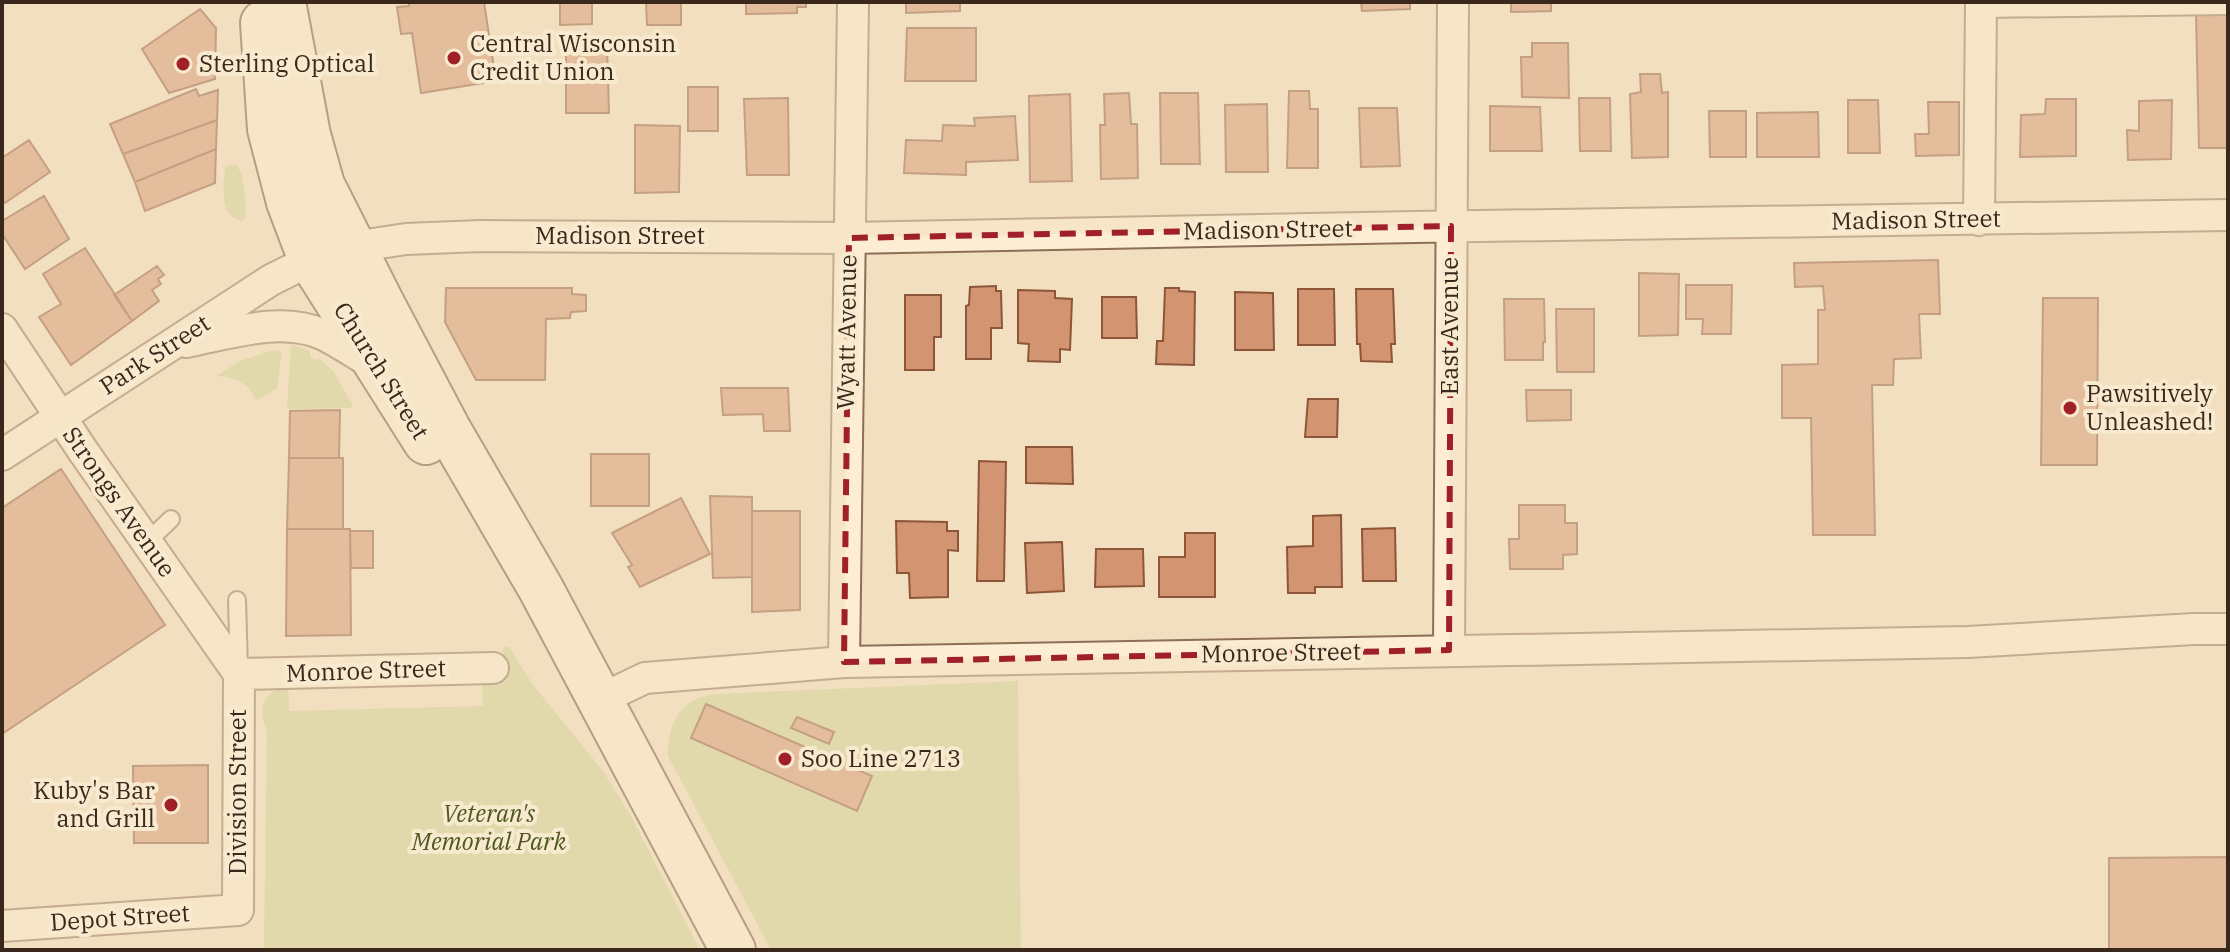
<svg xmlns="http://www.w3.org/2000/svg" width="2230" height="952" font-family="'IBM Plex Serif',serif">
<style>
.green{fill:#cdd192}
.building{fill:#d39471;stroke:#8d5639;stroke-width:2}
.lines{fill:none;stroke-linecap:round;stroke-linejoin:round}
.lane-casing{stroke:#8c6f56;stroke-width:20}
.street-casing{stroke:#8c6f56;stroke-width:34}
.secondary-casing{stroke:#6e5039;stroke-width:48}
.lane{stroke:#fcedd3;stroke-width:16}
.street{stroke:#fcedd3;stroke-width:30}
.secondary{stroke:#fcedd3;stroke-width:44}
.marked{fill:none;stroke:#a02029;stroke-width:6;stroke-dasharray:16 10;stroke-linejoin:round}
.poi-dot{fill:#a02029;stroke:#f8eacf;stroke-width:3}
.labels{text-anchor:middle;stroke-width:8;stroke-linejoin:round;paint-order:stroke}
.poi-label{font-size:24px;fill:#3a281c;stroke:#f8eacf;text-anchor:start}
.street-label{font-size:24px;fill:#3a281c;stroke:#f8eacf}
.park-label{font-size:24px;font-style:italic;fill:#4e5820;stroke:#f8eacf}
</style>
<rect width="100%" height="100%" fill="#f2dfbf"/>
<path class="green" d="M236,165C246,175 245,201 246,217L242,221C218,216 224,187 225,169L226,166Z
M291,345L310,351V357L315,360L319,358L334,372L353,406L350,408L287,409Z
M273,350L282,351L277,388L261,398L255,399C250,382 232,377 216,376L240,361Z
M503,647H509L533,685L603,771L632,818L700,950H264L267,731C258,710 262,690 288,687L289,711L483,706L482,682L504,681Z
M1018,681L1021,950H771L668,756C668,721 681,697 718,694Z"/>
<path class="building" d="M409,2H484L496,81L421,93L412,33L401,34L397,7L409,6Z
M560,2H592V24L560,25Z
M646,2H681V25H647Z
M746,2H806V7H797V13L746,14Z
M906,2H960V11L906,13Z
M1361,2H1410V9L1362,11Z
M1511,2H1551V11L1511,12Z
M200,9L216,28L215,79L169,93L142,49Z
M2228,12V148H2199L2196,13Z
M907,28H976V81H905Z
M1532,43H1568L1569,98L1522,97L1521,57H1532Z
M566,44H607L609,113H566Z
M1640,74H1660L1662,93L1668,92V157L1632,158L1630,94L1641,92Z
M688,87H718V131H688Z
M196,89L199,96L218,90L217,120L123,154L110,124Z
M1289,91H1309L1310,109H1318V168H1287Z
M1129,93L1131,124H1137L1138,178L1101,179L1100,125H1105L1104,94Z
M1160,93H1198L1200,164H1161Z
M1070,94L1072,181L1030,182L1029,96Z
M788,98L789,175H747L744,99Z
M1579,98H1610L1611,151H1580Z
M2046,99H2076V156L2020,157L2021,115L2045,114Z
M1848,100H1878L1880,153H1848Z
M2172,100L2171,159L2128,160L2127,130L2139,131V101Z
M1928,102H1959V155L1916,156L1915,134H1929Z
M1267,104L1268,172H1226L1225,105Z
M1490,106L1540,107L1542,151H1490Z
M1359,108H1397L1400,166L1361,167Z
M1709,111H1746V157H1710Z
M1818,112L1819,157H1757V113Z
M1015,116L1018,160L966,162V175L904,173L906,140L942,141L943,125L975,126L974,118Z
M217,120L216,149L135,182L123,154Z
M635,125L680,126L679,192L635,193Z
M29,140L50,172L5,203L2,199V158Z
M216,149L215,183L145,211L135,182Z
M44,196L69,239L25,269L2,234V221Z
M85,248L132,321L71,365L39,317L61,304L43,274Z
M1938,260L1940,314H1919L1921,358L1894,359L1893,385H1872L1875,535H1813L1811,418H1782V365L1818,364V310H1825L1823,286L1795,287L1794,263Z
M157,266L164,275L158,279L161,284L152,290L159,301L132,321L114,295Z
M1639,273L1679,274L1678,335L1639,336Z
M1686,285H1732L1731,334H1702L1703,319H1686Z
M996,286V291H1001L1002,328H991V359H966V306L969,305L970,287Z
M446,288H572V294L586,295V311L571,312L570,318L546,319L545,380H476L445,322Z
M1165,288H1179V291L1195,292L1194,365L1156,364L1157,341H1163Z
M1298,289H1334L1335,345H1298Z
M1356,289H1393L1395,344H1391L1392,362L1361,361L1360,344H1357Z
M1018,290L1055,291V298L1072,299L1070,350L1060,349V362L1028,361L1029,344L1018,343Z
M1235,292L1273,293L1274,350H1235Z
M905,295H941V337H934V370H905Z
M1102,297H1136L1137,338H1102Z
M2043,298H2098L2097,465H2041Z
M1504,299H1544L1545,342H1543V360H1505Z
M1556,309H1594V372H1557Z
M721,388H788L790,431H764L763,414L723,415Z
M1526,390H1571V420L1527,421Z
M1308,399H1338L1337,437H1305Z
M340,410L339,458H289L290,411Z
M1026,447H1072L1073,484L1026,483Z
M591,454H649V506H591Z
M289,458H343V529H287Z
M979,461L1006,462L1004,581H977Z
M61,469L165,625L2,734V508Z
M710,496L752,497V577L713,578Z
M681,498L710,554L640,587L628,567L632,565L612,533Z
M1519,505H1565V523H1577V554L1563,555V569H1510L1509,539H1519Z
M752,511H800V610L752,612Z
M1341,515L1342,587H1315V593H1288L1287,547L1313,546V516Z
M896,521L947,522V531H958V551L948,550V597L910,598L909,573H897Z
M1395,528L1396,581H1363L1362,529Z
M287,529H350L351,635L286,636Z
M350,531H373V568H351Z
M1185,533H1215V597H1159V557H1185Z
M1062,542L1064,591L1027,593L1025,543Z
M1096,549H1143L1144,586L1095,587Z
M706,704L872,776L857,811L691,738Z
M797,717L834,732L829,744L791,728Z
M208,765V843H134L133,766Z
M2228,857V950H2109V858Z"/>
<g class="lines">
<g class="lane-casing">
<path id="lane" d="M1981,9L2228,6
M147,542L171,519
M237,600L239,669"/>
</g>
<g class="street-casing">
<path id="street" d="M1979,220L1981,2
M2,329L83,451L239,674
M186,342C229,334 279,316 322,334C339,342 355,353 371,363
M2,455L271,280L311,260L353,247L406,239L480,236L849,238L1415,227L2228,215
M1449,650L1453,2
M844,662L853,2
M239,674L493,668
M599,700L645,678L844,662L1968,642L2194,629H2228
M2,926L238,910L239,674"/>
</g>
<g class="secondary-casing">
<path id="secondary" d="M283,2L308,135L322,185L381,302L448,429L541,589L733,950
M263,23L270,129L289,202L311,260L426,442"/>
</g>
<use href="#lane" class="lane"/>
<use href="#street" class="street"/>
<use href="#secondary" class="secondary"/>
</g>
<path d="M0 0H2230V952H0ZM1451,226L1449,650L844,662L849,238Z" fill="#f2dfbf" fill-opacity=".55" fill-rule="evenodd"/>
<path class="marked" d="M1451,226L1449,650L844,662L849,238Z"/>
<g class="poi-dot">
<circle cx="454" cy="58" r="8"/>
<circle cx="183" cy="64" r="8"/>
<circle cx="2070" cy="408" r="8"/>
<circle cx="785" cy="759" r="8"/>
<circle cx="171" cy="805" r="8"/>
</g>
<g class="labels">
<g class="poi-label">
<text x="470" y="52">Central Wisconsin<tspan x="470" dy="28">Credit Union</tspan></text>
<text x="199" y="72">Sterling Optical</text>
<text x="2086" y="402">Pawsitively<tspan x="2086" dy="28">Unleashed!</tspan></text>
<text x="801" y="767">Soo Line 2713</text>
<text x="155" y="799" text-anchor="end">Kuby's Bar<tspan x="155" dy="28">and Grill</tspan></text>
</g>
<g class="street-label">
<text transform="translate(1916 220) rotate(-1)" y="8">Madison Street</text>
<text transform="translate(1268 230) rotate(-1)" y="8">Madison Street</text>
<text x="620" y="244">Madison Street</text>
<text transform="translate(1450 326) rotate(-90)" y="8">East Avenue</text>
<text transform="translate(847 332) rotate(-89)" y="8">Wyatt Avenue</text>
<text transform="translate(155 355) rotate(-33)" y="8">Park Street</text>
<text transform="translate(381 371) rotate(58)" y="8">Church Street</text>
<text transform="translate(119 502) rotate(55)" y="8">Strongs Avenue</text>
<text transform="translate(1281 653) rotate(-1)" y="8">Monroe Street</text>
<text transform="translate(366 671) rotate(-2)" y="8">Monroe Street</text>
<text transform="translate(238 792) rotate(-90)" y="8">Division Street</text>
<text transform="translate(120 918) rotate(-4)" y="8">Depot Street</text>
</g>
<g class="park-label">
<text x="489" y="822">Veteran's<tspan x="489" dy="28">Memorial Park</tspan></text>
</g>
</g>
<rect width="2230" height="952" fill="none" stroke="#3a281c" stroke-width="8"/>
</svg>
